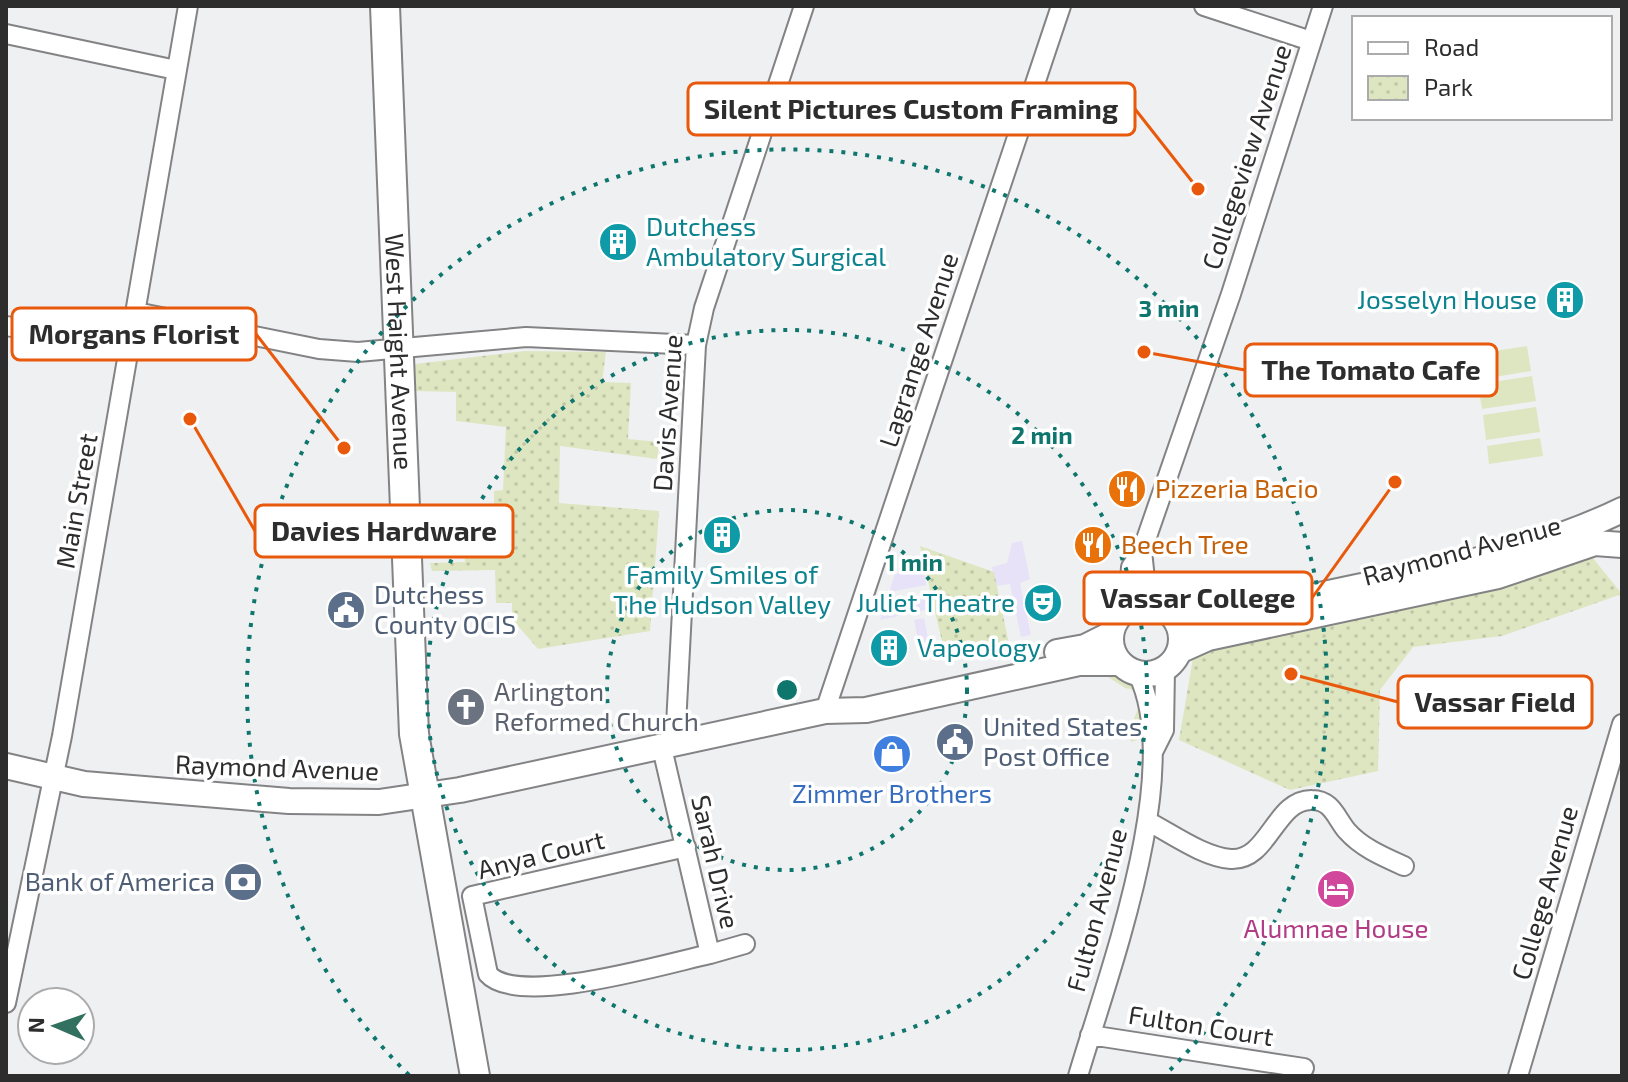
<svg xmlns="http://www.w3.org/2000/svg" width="1628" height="1082" font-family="'Exo 2',sans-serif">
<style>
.commercial{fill:#e7e2f8}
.green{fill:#dee6c1}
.park{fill:url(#park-dots)}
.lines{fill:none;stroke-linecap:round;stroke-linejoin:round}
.minor-casing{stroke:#838385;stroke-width:22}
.major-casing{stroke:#838385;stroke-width:28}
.highway-casing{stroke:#838385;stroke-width:32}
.minor{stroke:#fff;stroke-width:18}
.major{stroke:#fff;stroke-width:24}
.highway{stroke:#fff;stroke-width:28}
.ring{fill:none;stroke:#0f766e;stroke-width:4;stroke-dasharray:4 8}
.labels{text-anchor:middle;stroke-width:7;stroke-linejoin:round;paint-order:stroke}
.street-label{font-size:26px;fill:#2d2d2e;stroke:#fff}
.culture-label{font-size:26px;fill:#0d838f;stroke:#fff;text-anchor:start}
.food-label{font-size:26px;fill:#c56008;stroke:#fff;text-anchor:start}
.service-label{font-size:26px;fill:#4e5e75;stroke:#fff;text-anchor:start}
.worship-label{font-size:26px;fill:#5b616d;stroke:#fff;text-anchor:start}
.shop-label{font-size:26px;fill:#366cbe;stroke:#fff}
.hotel-label{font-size:26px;fill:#b23c85;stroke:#fff}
.centre{fill:#0f766e;stroke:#fff;stroke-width:4}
.ring-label{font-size:24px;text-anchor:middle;font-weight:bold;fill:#0f766e;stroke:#fff;stroke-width:7;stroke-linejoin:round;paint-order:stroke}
.leader{fill:none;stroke:#e8590c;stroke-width:3}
.callout-dot{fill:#e8590c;stroke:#fff;stroke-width:3}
.callout{fill:#fff;stroke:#e8590c;stroke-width:3}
.callout-label{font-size:28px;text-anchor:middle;font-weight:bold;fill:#2d2d2e}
</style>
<defs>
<pattern id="park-dots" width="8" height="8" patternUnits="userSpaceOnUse" patternTransform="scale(2)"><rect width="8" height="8" fill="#dee6c1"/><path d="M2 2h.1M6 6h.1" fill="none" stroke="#bfc6a6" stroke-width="1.8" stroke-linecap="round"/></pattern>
</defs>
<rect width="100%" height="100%" fill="#eff0f2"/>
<path class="commercial" d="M1022,541L1030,579L1020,583L1031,635L1021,637L1010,584L995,586L992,567L1007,563L1012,543Z
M923,567L926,585L889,592L895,574Z
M928,595L931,609L880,620L885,605Z
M924,618L932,657L922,659L914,620Z"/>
<path class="green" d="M1527,346L1531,371L1477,380L1473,354Z
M1532,376L1536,401L1482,409L1478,384Z
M1536,407L1540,432L1486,440L1483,415Z
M1540,438L1543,456L1489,464L1487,446Z
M1126,667L1143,692L1125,688L1105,675Z
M1142,699L1143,738L1131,742V726Z"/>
<path class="park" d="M525,351L606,352L602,382L631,383L628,439L660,442L657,459L560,446L559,503L659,511L650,631L538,649L512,619V603H496L495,570L432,571L430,563L465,562L463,530L494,523V491L503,490L506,427L456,421V392L414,391L415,364Z
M920,546L994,572L1009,644L946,659Z
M1588,552L1622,594L1502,636L1413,647L1380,690L1378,771L1290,790L1179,740L1193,658L1227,636Z"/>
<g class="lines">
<g class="minor-casing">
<path id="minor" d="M1204,6L1311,41
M6,34L176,70
M136,312L319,349L358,352L526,337L696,345
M6,326L130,346
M1142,551L1231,294L1323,6
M1128,609L1131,567L1142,551L1145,579L1154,605
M825,711L1061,6
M675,744L696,345L704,308L804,6
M662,748L710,954L745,944
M1153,752L1164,730L1165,669
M1147,821C1171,833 1203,857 1231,859C1269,861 1275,799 1312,800C1332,800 1336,818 1347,831C1362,848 1384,857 1404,866
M686,847L472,896L488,974C517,1008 668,963 710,954
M6,1003L62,736L188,6
M1090,1035L1304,1068
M1078,1076C1108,974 1185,772 1138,674
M1518,1076L1622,724"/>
</g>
<g class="major-casing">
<path id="major" d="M1111 639a35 35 0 1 1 70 0a35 35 0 1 1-70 0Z
M1178,625C1218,625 1258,608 1297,600C1406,575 1521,559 1622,510
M1179,651L1208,638L1498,576L1595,543L1622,545
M1057,652L1085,647L1111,634
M6,766L84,784L289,801L379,802L460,790L825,711L866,710L1079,663H1120"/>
</g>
<g class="highway-casing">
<g id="highway">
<path id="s1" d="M385,6L414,734L475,1076"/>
</g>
</g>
<use href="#minor" class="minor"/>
<use href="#major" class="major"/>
<use href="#highway" class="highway"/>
</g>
<g class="ring">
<circle cx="787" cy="690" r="180"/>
<circle cx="787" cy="690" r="360"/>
<path d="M409 1075A540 540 0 1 1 1165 1075"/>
</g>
<defs>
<g id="building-disc" transform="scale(2)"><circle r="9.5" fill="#0f9aa8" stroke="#fff"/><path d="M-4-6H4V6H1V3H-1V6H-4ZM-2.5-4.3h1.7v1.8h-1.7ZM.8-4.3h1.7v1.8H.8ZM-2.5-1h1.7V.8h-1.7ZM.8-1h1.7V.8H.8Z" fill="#fff"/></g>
<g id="restaurant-disc" transform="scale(2)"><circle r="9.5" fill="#e8710a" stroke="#fff"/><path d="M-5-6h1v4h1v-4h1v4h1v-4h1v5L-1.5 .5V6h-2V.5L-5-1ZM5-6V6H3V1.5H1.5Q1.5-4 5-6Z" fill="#fff"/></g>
<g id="theatre-disc" transform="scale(2)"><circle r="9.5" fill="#0f9aa8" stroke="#fff"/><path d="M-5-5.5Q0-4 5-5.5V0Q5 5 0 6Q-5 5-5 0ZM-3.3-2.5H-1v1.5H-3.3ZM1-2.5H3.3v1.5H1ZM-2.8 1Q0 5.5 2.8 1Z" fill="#fff"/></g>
<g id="civic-disc" transform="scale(2)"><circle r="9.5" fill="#5c6f8a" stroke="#fff"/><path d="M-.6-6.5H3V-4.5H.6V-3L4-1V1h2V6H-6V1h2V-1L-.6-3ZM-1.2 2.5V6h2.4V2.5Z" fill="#fff"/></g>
<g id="church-disc" transform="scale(2)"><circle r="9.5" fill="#6b7280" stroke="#fff"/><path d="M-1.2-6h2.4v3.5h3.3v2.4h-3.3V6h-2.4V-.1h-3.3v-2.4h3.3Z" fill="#fff"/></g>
<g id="shop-disc" transform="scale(2)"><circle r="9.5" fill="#3f7fe0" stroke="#fff"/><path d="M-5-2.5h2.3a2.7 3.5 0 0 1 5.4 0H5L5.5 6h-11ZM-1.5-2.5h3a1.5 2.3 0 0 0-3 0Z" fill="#fff"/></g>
<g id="bank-disc" transform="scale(2)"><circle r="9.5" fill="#5c6f8a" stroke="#fff"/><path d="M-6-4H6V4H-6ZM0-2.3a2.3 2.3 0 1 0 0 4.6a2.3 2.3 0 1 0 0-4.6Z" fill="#fff"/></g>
<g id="hotel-disc" transform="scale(2)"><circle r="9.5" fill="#d1479c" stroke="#fff"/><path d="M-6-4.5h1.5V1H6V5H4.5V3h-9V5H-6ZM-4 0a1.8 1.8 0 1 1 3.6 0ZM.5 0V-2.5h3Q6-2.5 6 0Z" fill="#fff"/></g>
</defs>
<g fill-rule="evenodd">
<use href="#building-disc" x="618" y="242"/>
<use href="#building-disc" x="1565" y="300"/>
<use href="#restaurant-disc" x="1127" y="489"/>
<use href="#building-disc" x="722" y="535"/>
<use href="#restaurant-disc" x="1093" y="545"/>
<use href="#theatre-disc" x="1043" y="603"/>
<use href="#civic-disc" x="346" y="610"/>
<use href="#building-disc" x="889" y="648"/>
<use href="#church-disc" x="466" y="707"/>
<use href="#civic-disc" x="955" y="742"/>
<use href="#shop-disc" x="892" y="754"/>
<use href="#bank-disc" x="243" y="882"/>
<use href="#hotel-disc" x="1336" y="889"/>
</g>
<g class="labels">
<g class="street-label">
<text transform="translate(1247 157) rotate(-72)" y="9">Collegeview Avenue</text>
<text transform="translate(919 350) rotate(-72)" y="9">Lagrange Avenue</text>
<text dy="9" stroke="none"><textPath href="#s1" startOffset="346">West Haight Avenue</textPath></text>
<text transform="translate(668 413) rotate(-86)" y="9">Davis Avenue</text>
<text transform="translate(77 501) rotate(-80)" y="9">Main Street</text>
<text transform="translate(1462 551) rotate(-15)" y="9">Raymond Avenue</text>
<text transform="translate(277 768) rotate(2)" y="9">Raymond Avenue</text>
<text transform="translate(541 855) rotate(-14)" y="9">Anya Court</text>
<text transform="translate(715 862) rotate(77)" y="9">Sarah Drive</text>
<text transform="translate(1545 893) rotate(-74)" y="9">College Avenue</text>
<text transform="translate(1097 910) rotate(-75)" y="9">Fulton Avenue</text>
<text transform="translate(1201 1026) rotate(9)" y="9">Fulton Court</text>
</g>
<g class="culture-label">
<text x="646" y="236">Dutchess<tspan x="646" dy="30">Ambulatory Surgical</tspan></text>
<text x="1537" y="309" text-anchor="end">Josselyn House</text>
<text x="722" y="584" text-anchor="middle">Family Smiles of<tspan x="722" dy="30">The Hudson Valley</tspan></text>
<text x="1015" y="612" text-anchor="end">Juliet Theatre</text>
<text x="917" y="657">Vapeology</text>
</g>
<g class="food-label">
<text x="1155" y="498">Pizzeria Bacio</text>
<text x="1121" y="554">Beech Tree</text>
</g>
<g class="service-label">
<text x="374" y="604">Dutchess<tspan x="374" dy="30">County OCIS</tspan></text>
<text x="983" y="736">United States<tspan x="983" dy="30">Post Office</tspan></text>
<text x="215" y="891" text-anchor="end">Bank of America</text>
</g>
<g class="worship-label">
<text x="494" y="701">Arlington<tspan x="494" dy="30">Reformed Church</tspan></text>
</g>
<g class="shop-label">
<text x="892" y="803">Zimmer Brothers</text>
</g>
<g class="hotel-label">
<text x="1336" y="938">Alumnae House</text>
</g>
</g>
<circle cx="787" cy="690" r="12" class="centre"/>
<g class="ring-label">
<text x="1169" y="317">3 min</text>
<text x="1042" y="444">2 min</text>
<text x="914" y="571">1 min</text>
</g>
<path class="leader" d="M1198 189L1135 109M344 448L256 334M1144 352L1245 370M190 419L255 531M1395 482L1312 598M1291 674L1398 702"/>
<g class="callout-dot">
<circle cx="1198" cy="189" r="8"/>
<circle cx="344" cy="448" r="8"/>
<circle cx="1144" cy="352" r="8"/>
<circle cx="190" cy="419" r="8"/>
<circle cx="1395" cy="482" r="8"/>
<circle cx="1291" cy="674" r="8"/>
</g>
<g class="callout">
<rect x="688" y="83" width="447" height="52" rx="8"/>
<rect x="12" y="308" width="244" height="52" rx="8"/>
<rect x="1245" y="344" width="252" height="52" rx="8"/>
<rect x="255" y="505" width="258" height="52" rx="8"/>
<rect x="1084" y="572" width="228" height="52" rx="8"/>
<rect x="1398" y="676" width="194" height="52" rx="8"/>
</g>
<g class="callout-label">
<text x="911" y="119">Silent Pictures Custom Framing</text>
<text x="134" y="344">Morgans Florist</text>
<text x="1371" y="380">The Tomato Cafe</text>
<text x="384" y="541">Davies Hardware</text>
<text x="1198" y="608">Vassar College</text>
<text x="1495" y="712">Vassar Field</text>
</g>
<rect width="1628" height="1082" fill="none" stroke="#2d2d2e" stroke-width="16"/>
<rect x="1352" y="16" width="260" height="104" fill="#ffffff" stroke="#ababab" stroke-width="2"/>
<rect x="1368" y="42" width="40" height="12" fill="#ffffff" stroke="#ababab" stroke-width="2"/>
<text x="1424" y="56" font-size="24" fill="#2d2d2e">Road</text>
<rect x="1368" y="76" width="40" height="24" fill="url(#park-dots)" stroke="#ababab" stroke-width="2"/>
<text x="1424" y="96" font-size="24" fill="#2d2d2e">Park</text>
<g transform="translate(56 1026) rotate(272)"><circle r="38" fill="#ffffff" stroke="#ababab" stroke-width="2"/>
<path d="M0-6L14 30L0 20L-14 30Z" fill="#32715f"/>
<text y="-12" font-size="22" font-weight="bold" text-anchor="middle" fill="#2d2d2e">N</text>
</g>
</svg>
